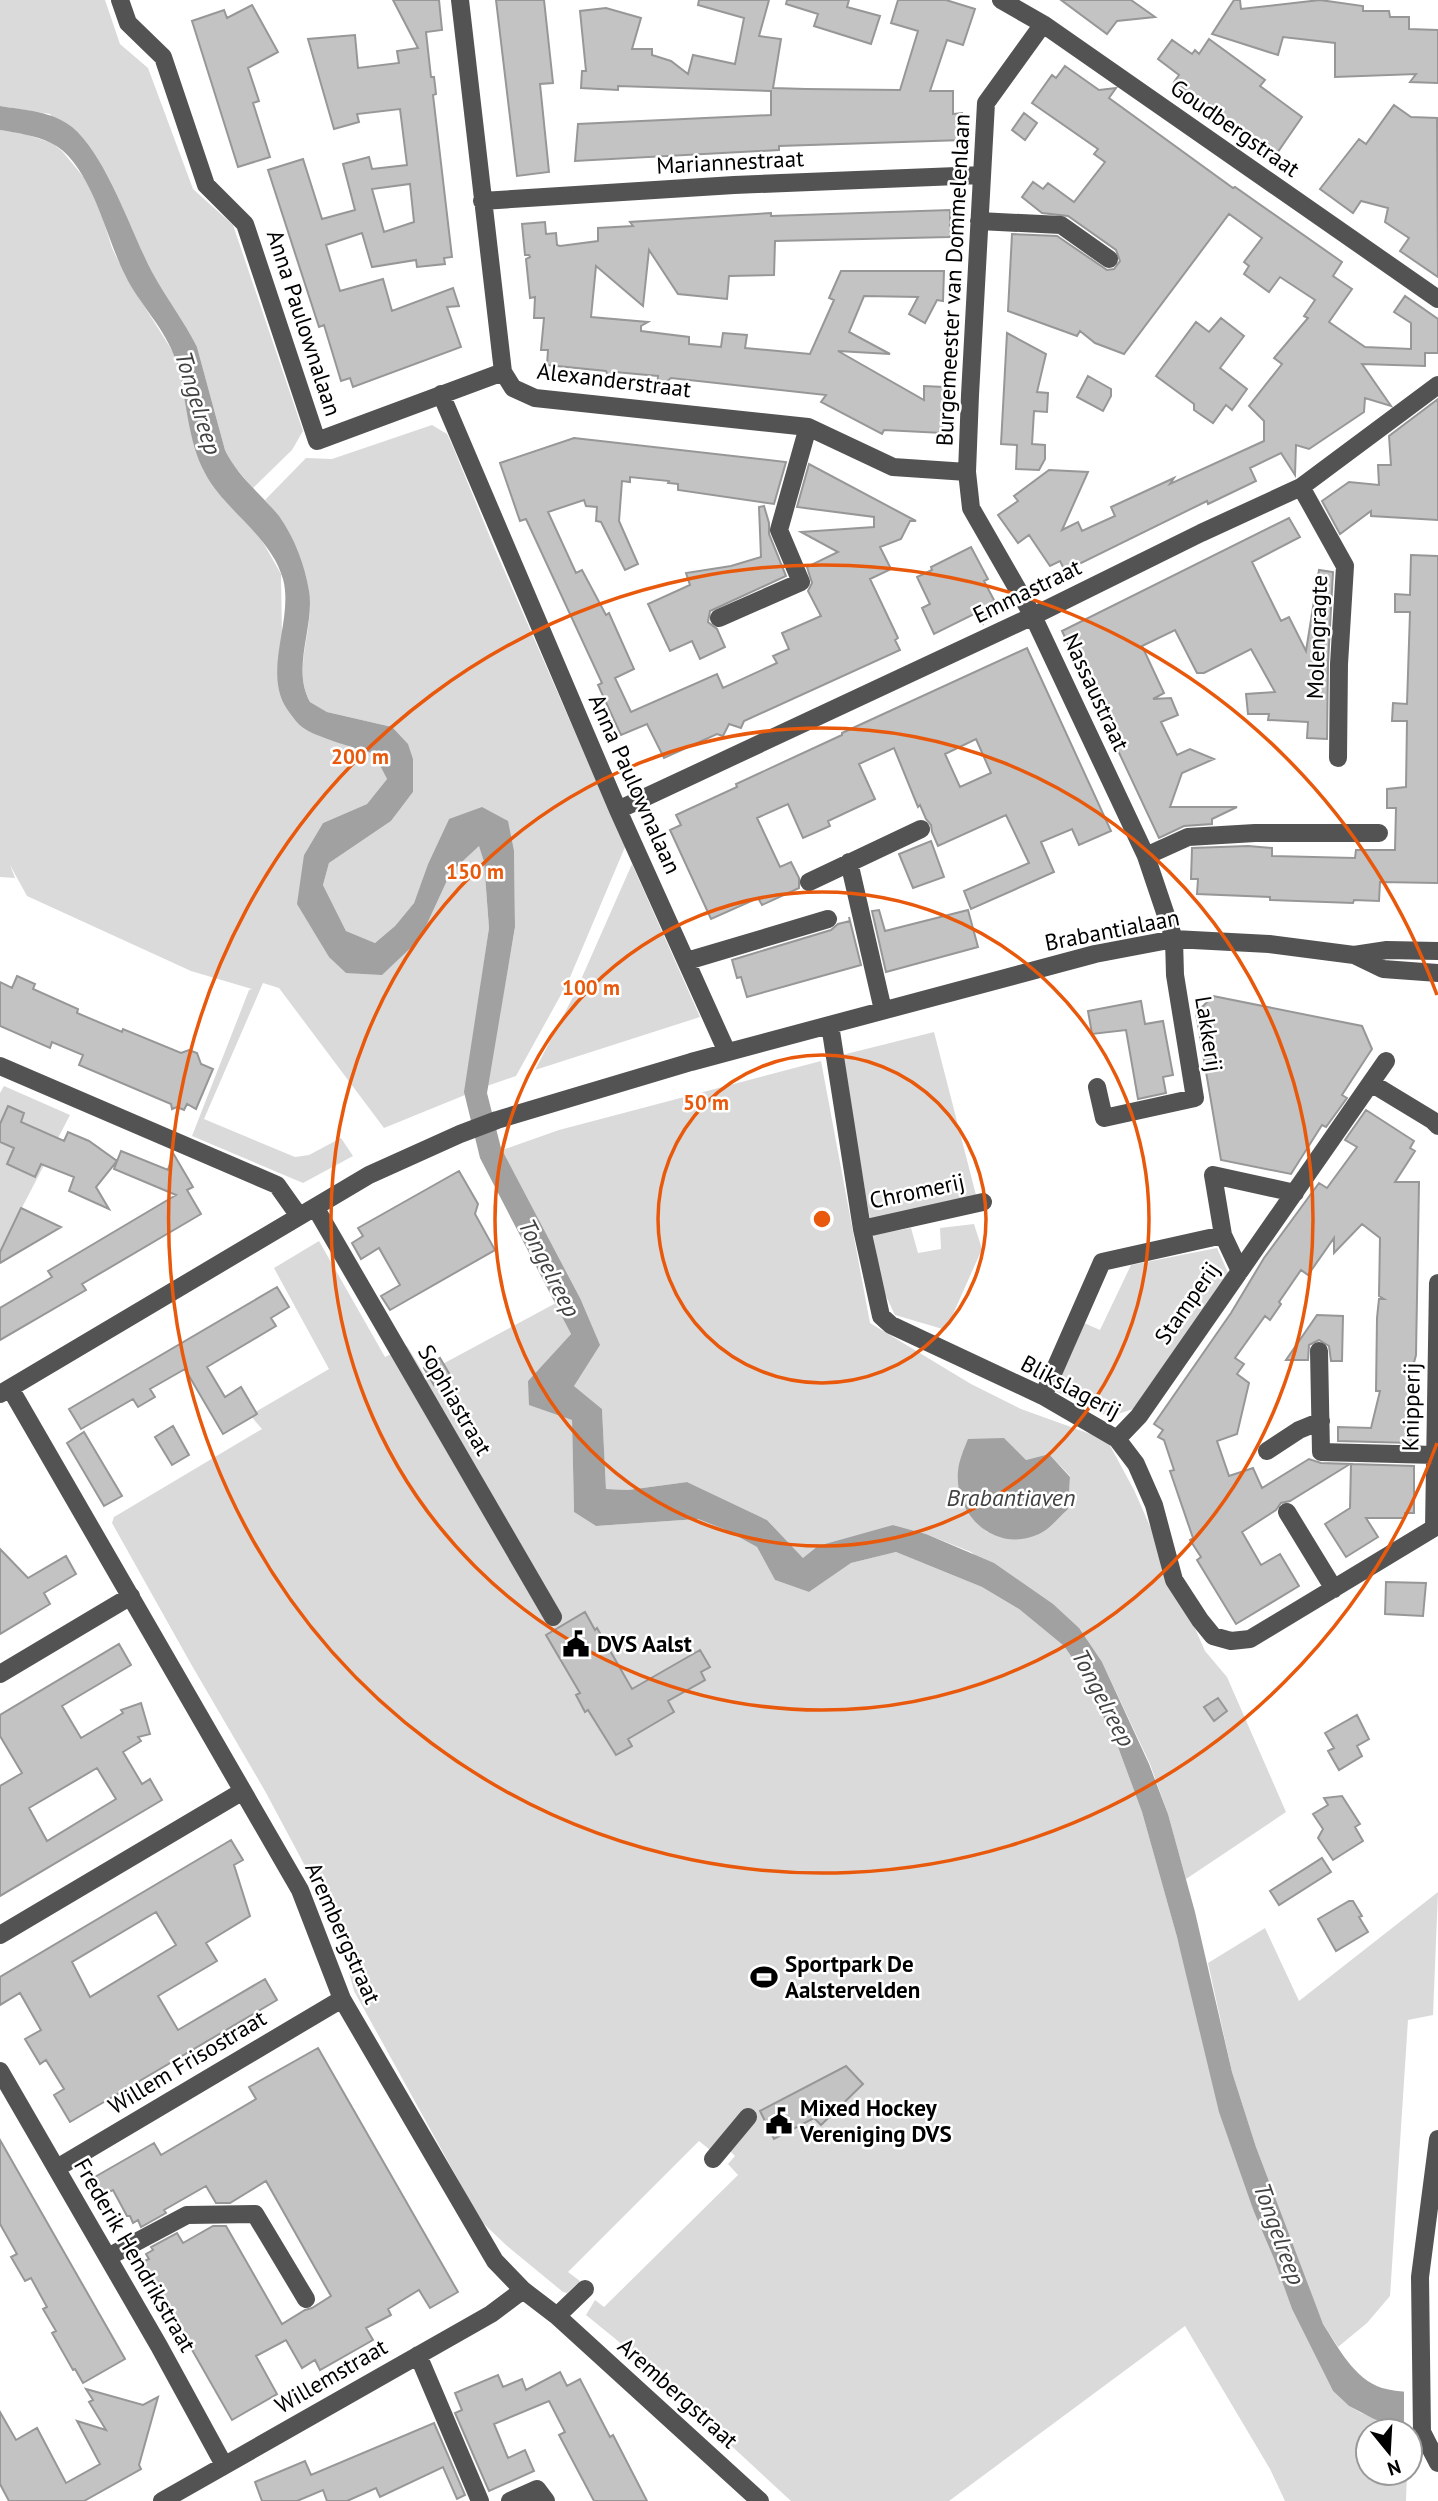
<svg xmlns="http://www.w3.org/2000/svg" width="1438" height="2501" font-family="'PT Sans',sans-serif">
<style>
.green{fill:#dadada;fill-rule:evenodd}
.water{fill:#a1a1a1}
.pier{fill:#fff}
.building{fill:#c3c3c3;stroke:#979797;stroke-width:2;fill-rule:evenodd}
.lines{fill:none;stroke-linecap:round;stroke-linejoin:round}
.minor{stroke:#535353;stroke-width:18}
.ring{fill:none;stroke:#e8590c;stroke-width:3.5}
.labels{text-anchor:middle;stroke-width:5;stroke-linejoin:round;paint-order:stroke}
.street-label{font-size:23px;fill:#000;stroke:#fff}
.poi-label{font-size:23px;font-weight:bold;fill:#000;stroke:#fff;text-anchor:start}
.water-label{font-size:24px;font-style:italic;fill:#424242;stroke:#fff}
.centre{fill:#e8590c;stroke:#fff;stroke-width:3.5}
.ring-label{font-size:21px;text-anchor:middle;font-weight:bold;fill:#e8590c;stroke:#fff;stroke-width:5;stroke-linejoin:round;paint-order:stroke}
</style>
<rect width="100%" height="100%" fill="#fff"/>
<path class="green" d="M0,0H105L120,44L148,68L193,189L233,225L303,431L292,450L253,488L232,464L225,450L197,347L152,273L103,170L50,114L0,106Z
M0,130L25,134L52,143L62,151L86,180L101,213L112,248L126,277L173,352L217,491L261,539L281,574L282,639L279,685L305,729L374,754L387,779L367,804L323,823L304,855L329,957L420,939L451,872L479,845L484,862L489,928L465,1095L384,1128L279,988L263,983L204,1119L295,1157L309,1155L341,1138L353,1156L303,1183L192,1136L249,990L252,989L191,971L27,896L10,865L15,878L0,877Z
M432,425L447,434L453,447L494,547L625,847L568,982L516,1076L487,1086L515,928L514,851L449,819L428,864L414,903L395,926L375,943L346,931L323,885L329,863L391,821L413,792V759L392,727L327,712L310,702C296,677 306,647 309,621C314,576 293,533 265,500L306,458L332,459Z
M632,864L700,1017L535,1070L575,993Z
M934,1032L976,1195L870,1219L842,1055Z
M821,1061L870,1323L971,1384L1021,1409L1107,1440L1134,1490L1205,1651L1227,1677L1286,1812L1186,1879L1168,1814L1150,1764L1102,1662L971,1552L926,1534L893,1525L803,1558L767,1520L687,1482L628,1490L606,1489L602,1409L574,1386L580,1298L502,1150L559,1130ZM1049,1454L1070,1476L1068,1509L987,1532C963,1509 959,1504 958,1469L1026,1460Z
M4,1086L70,1115L0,1250V1093Z
M974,1224L982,1249L946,1330L895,1315L883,1290L873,1235L911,1228L918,1253L941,1249L940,1228Z
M319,1241L385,1357L407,1346L424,1374L556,1303L571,1334L528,1381L572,1420L574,1512L596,1526L698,1519L726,1530L757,1547L775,1580L809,1592L851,1563L896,1552L982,1587L1019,1609L1064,1646L1082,1672L1118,1747L1142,1812L1254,2212L1274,2259L1292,2309L1333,2391L1349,2406L1361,2413L1403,2428V2431H1368V2473H1407L1406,2501H1285L1270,2469L1185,2326L949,2501H791L618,2341L586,2315L595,2300L604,2307L738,2175L728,2164L735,2156L721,2142L710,2150L699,2141L568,2272L580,2281L567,2293L563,2292L506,2245L483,2223L477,2214L354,1991L336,1924L265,1791L191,1664L112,1523L114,1517L262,1429L250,1415L329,1369L274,1268Z
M1217,1248L1229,1275L1133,1409L1109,1417L1055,1391L1084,1323L1100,1330L1131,1265Z
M1438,1892L1433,2015L1408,2020L1390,2296L1367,2323L1338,2347L1323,2324L1312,2298L1256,2147L1232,2072L1208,1963L1265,1928L1299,2001Z"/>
<path class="water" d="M0,106C24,110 52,111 72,127C106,155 131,232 152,272C166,298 184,321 197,347L225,450C237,476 261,494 279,516C294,537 305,565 309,591C315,626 291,668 310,702L327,712L392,727L408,744L413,759V792L391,821L329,863L323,885L346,931L375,943L395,926L414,903L428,864L449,819L482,807L508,821L514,851L515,927L487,1093L501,1148L580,1298L600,1345L574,1386L602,1409L606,1489L628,1490L687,1482L767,1520L803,1558L818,1546L893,1525L926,1534L994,1563L1053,1604L1079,1628L1102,1662L1149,1764L1168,1814L1195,1912L1232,2072L1256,2147L1323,2324C1338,2347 1354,2379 1382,2388C1399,2393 1420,2392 1438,2393V2429L1398,2427L1374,2419L1349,2406L1333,2391L1292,2309L1274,2259L1254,2212L1219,2112L1177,1937L1142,1812L1118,1747L1082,1672L1064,1646L1019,1609L982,1587L896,1552L851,1563L809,1592L775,1580L757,1547L726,1530L698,1519L596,1526L574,1512L572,1420L529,1405L528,1381L571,1334L480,1158L464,1092L489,928L484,862L479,846L451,872L420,939L382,975L346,973L329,957L297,904L304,855L323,823L367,804L387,779L374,754C356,748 319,738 305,729C298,725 292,716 287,709C262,671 294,620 283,579C271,536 224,510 205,473C187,441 187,396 176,361C166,329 139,304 125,275C106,238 91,162 51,143C35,135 17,133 0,130Z
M1004,1438L1026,1460L1049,1454L1070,1477L1068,1509C1059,1517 1050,1529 1039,1534C996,1554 954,1516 958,1471C959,1460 964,1449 968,1439Z"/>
<path class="pier" d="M1404,2386L1438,2390V2432L1404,2431Z"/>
<path class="building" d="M393,0H439L442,30L426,32L431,77H434L435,85L436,94L433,95L452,257L444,258L445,264L417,267L416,260L372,267L362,233L326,245L340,291L383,279L392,311L453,288L459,306L447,307L461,347L353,387L350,378L341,381L324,325L319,327L268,170L303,159L322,219L355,210L343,164L369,157L372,169L407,165L400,109L357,114L359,122L334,129L308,39L355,35L358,68L399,63L397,51L418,48ZM410,184L414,222L384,232L372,189Z
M496,0H544L553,83L540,84L549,172L517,176Z
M699,0H769L759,36L781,39L773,88L806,89L900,90L918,31L891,23L898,0H946L975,9L963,45L947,40L930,91H953V114L962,113L963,140L779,146V150L575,161L578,124L771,115V91L618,86V90L581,88L582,71H586L580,11L606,8L641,18L632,49H652V55L671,61L688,74L693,55L735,64L744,18L698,5Z
M787,0H849L847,7L880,16L871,44L814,26L818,14L786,4Z
M1061,0H1131L1155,17L1117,21L1107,34Z
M1234,0H1240L1241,9L1320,0L1363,6V11H1389L1390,17H1409V29L1438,30V83L1410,82L1416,74L1335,77V43L1283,37L1278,55L1212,34Z
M252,5L278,52L248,68L259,101L253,103L270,157L238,167L192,21L224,10L227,18Z
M1209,39L1265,80L1260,86L1302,117L1275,156L1174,82L1179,75L1158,59L1172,40L1192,54L1195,50L1199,54Z
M1065,66L1099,90L1116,88L1109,98L1233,188L1235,187L1342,262L1333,276L1352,289L1329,322L1365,347L1411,349V323L1394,312L1405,296L1438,319V353H1425V366L1362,364L1391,406L1365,398L1364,412L1309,449L1296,445L1295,475L1281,453L1250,468L1256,481L1208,504L1207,501L1065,571L1060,561L1050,566L1029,535L1018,543L998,515L1018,501L1014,496L1049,470L1088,472L1062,530L1078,522L1082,531L1115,516L1111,507L1174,478L1170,484L1264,441V421L1249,406L1282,364L1274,358L1308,318L1304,316L1315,300L1280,277L1269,292L1244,274L1249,266L1244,262L1262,238L1229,214L1124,354L1095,343L1080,331L1077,336L1008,311L1012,234L1057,236L1107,270L1114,269L1120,261L1116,250L1068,216L1042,213L1022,197L1033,182L1043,189L1048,183L1074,202L1105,162L1094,154L1098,149L1032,103L1052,75L1056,78Z
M1394,105L1411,117L1437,118L1438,277L1400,251L1409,238L1385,222L1388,208L1361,201L1353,213L1320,189L1359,139L1366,144Z
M1024,113L1037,123L1025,140L1012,130Z
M950,210V237L775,241L774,275L729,276L727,299L678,294L649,250L643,306L596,266L591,317L648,322L641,326V331L689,337V344L721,347L723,333L747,335L745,348L810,354L834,300L829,298L841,271H944L943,301L937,300L925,323L909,314L918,297L864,296L849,332L890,354L838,351L924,400V386L944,387L942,433L884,430L882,434L821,402L826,395L671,378L657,389L658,376L615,372L609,378L606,371L547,365L548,350H541L544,318H534L535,297L530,298L526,259L530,257L529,255H525L522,224L545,222L546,234L556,233L557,245L560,246L598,241V228L633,226L630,222L771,213V216Z
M1221,318L1244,336L1220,368L1247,389L1232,410L1226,405L1213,423L1194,410V404L1156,376L1196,322L1209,332Z
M1007,333L1046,354L1037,392L1048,393L1047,412L1034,411L1032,444L1045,445V459L1039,470L1016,469L1017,445L1001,444Z
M1088,376L1111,389V396L1103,411L1077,397Z
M1438,399V520L1371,516V511L1340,534L1322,501L1349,482L1379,485L1378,465H1391L1389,436Z
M574,438L786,462L774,504L678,490V484L668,483L669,481L630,477V482L622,481L619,521L638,564L625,570L601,522L596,521L597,507L586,506L584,500L548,512L576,573L582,570L606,615L609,613L634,669L615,678L631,712L717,674L723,688L777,663L773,656L789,649L782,633L821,616L808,591L812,583L807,567L838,552L801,532L874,527V517L797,507L809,464L916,521H910L901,539L880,547L891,569L870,579L898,638L895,640L900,650L744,721L741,728L729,724L723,736L717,734L664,758L647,724L621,735L598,685L602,683L526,519L520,521L500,463Z
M764,506L769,523V534L786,576L710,611L708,622L717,629L725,647L700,659L692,641L670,651L648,604L690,585L686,573L731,566L761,557L759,507Z
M1289,518L1300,537L1252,562L1281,621L1289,617L1306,651L1319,570L1333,572L1328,664L1327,739L1307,738L1308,722L1268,720L1269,714H1248L1246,694L1275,692L1251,649L1204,673H1197L1175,630L1142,646L1164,693L1153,699L1171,698L1178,715L1161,722L1177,755L1190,749L1214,759L1182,773L1170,807H1237L1212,819V824L1184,826L1159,838L1062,631Z
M971,547L988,579L984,581L996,604L989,606L983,623L978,612L934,634L922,608L930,604L917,577L932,570L931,567Z
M1411,555L1438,556V883L1380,882L1379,901L1354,900L1353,903L1270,900V897L1197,894L1198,879H1191L1192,848L1248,846L1272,848V856L1355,858L1356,850H1395L1396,808H1387V789L1406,787L1407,721H1392L1393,703L1407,704L1410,612H1395V594L1410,595Z
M1027,648L1111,831L1079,845L1072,829L1041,842L1054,872L971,909L964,891L1029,863L1006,815L938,846L932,832L931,825L926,819L920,805L918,807L894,748L859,764L875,799L828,821L830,826L803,838L788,804L757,818L780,867L791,862L799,878V888L762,905L758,898L711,919L670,830L681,825L676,815L737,787L736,784L842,735V733ZM976,739L991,773L960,787L945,754Z
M931,841L944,877L913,888L899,854Z
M879,910L885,931L968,910L978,947L886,972L872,911Z
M849,917L861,965L747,997L741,977L737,978L732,960L831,930L838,924L850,921Z
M17,976L35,984L33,989L78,1009L77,1013L122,1032L123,1029L181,1053L189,1050L197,1053L201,1064L213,1069L196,1109L187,1104L184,1110L177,1107L172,1109L171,1104L79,1065L83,1055L52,1042L50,1048L0,1026V982L12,988Z
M1213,996L1362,1026L1372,1049L1342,1095L1347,1098L1326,1127L1322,1125L1291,1174L1221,1160L1196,1013Z
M1141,1001L1145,1024L1163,1021L1173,1075L1163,1077L1166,1093L1138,1099L1126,1030L1092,1034L1088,1011Z
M8,1106L24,1113L21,1122L64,1141L68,1132L89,1141L117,1161L96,1187L109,1209L69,1191L74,1177L41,1164L35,1177L7,1164L14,1148L0,1142V1124Z
M1366,1110L1414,1141L1410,1148L1415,1151L1395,1182H1419L1416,1355L1412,1370L1411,1443L1338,1441V1427L1371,1428L1380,1391H1376L1377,1318L1379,1299H1384L1379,1296L1380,1238L1362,1224L1334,1253V1238L1308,1275L1301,1270L1279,1302L1281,1304L1270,1320L1265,1316L1235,1358L1244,1364L1237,1374L1249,1383L1237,1434L1217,1441L1229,1476L1253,1468L1262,1488L1309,1459L1321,1463L1350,1464L1290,1501L1281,1503L1276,1510L1242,1532L1261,1565L1280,1554L1299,1586L1236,1624L1197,1560L1201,1557L1190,1540L1193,1538L1170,1471L1174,1470L1164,1440L1158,1437L1163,1430L1154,1424L1231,1313L1264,1258L1319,1183L1327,1188L1357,1147L1345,1140Z
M121,1151L168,1170L173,1153L193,1187L187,1190L201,1214L82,1284L86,1290L0,1340V1308L52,1277L48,1271L176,1195L114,1169Z
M459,1171L478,1204L475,1214L495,1250L390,1310L381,1296L400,1285L379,1248L361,1259L352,1243L363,1236L358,1228Z
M21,1208L61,1227L0,1263V1252Z
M277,1287L289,1307L271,1318L276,1326L207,1367L225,1397L241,1387L257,1414L223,1434L185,1369L150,1389L155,1397L138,1407L133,1399L81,1429L69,1409Z
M1317,1315L1343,1316L1342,1361H1331L1329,1346L1319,1340L1309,1345L1308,1360H1286Z
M440,1358L450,1375L434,1385L424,1368Z
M173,1426L189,1455L172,1465L155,1437Z
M84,1432L122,1496L104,1506L67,1443Z
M1351,1464L1414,1466V1513H1405V1518H1366L1378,1537L1346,1557L1325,1524L1350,1508Z
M0,1549L28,1578L66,1556L76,1574L44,1593L50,1604L0,1634Z
M1386,1582L1426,1583L1423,1616L1385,1614Z
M585,1612L595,1630L597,1628L632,1689L700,1650L710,1667L701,1672L705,1680L668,1701L674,1712L628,1739L632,1746L616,1755L588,1710L585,1712L576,1695L580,1693L546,1635Z
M119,1644L131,1665L62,1706L81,1738L123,1713L121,1710L141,1703L150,1734L138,1737L141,1741L123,1752L142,1784L150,1779L162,1800L0,1896V1786L22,1773L0,1736V1715ZM97,1768L116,1799L47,1841L29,1808Z
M1218,1698L1227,1711L1214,1721L1204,1707Z
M1357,1715L1369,1739L1357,1746L1362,1756L1339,1770L1328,1751L1334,1748L1325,1733Z
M1342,1796L1360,1824L1355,1827L1363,1841L1333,1860L1318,1838L1323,1829L1313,1814L1328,1805L1324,1798Z
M231,1840L243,1860L234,1865L250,1916L206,1943L217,1961L158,1996L178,2030L265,1979L277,2000L70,2122L54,2095L64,2089L46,2060L40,2064L25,2039L41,2030L20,1993L0,2005V1977ZM156,1912L176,1945L90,1997L72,1962Z
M1322,1858L1331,1872L1279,1905L1270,1891Z
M1349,1901H1353L1362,1916L1359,1917L1368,1932L1336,1951L1318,1919Z
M318,2048L458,2292L430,2308L419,2290L388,2309L391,2315L366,2328L373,2340L320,2370L315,2360L302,2368L286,2340L256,2356L277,2394L232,2420L142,2262L149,2259L146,2254L153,2250L151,2247L177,2233L183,2243L213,2226H226L282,2324L305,2310L312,2308L331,2296L266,2181L230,2203H216L206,2186L164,2210L166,2213L141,2227L138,2220L133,2223L130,2216H127L113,2190L103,2195L93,2178L154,2143L161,2155L256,2099L249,2087Z
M846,2066L863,2084L821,2125L814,2118L774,2139L760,2111Z
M0,2140L125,2359L83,2383L75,2369L73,2370L52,2333L56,2331L43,2309L47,2307L31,2278L25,2281L11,2257L17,2254L0,2224Z
M560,2372L567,2386L580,2379L610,2437L613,2435L647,2501H594L559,2435L565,2432L549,2401L494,2424L508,2458L525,2450L534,2471L489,2491L455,2413L462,2410L455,2393L498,2375L503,2387L522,2379L526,2390Z
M86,2389L143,2405L158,2397L139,2465L141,2469L84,2501H9L0,2484V2412L16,2440L37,2428L66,2483L100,2464L77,2421L106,2430L89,2402L93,2400Z
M434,2423L465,2495L457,2499L443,2467L380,2497L376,2488L347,2501H327L323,2490L297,2501H262L255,2482L305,2461L311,2475Z"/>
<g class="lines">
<path class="minor" d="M120,0L128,23L163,57L206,185L245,224L317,441L503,372
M460,0L503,372L513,388L535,398L808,427L893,467L967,472
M1001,0L1043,24L1438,299
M1043,24L986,103L970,395L967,472L971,508L1033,616L1146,856L1174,939L1175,975L1195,1098L1104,1118L1097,1087
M482,201L734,185L982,175
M979,221L1061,225L1109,259
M441,394L618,810L727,1052
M1301,487L1345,566L1339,664L1338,758
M719,618L801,582L779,530L808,427
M618,810L1033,616L1201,533L1301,487L1438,385
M1146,856L1188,837L1255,833H1379
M849,862L883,1010
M809,882L921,829
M1354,955L1383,969L1438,973
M687,961L828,919
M830,1025L862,1229L881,1316L891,1325L1043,1396L1117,1439L1136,1464L1154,1505L1174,1580L1200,1620L1213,1636L1231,1641L1250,1639L1434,1528
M0,1066L277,1185L299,1216
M1371,1083L1432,1120L1438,1126
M315,1207L553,1617
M862,1229L983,1202
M1240,1271L1223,1235L1213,1175L1295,1193
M1319,1351L1321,1452L1435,1455
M10,1388L300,1890L342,1999L495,2261L523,2290L557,2316L760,2501
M0,1394L369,1175L460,1134L497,1120L691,1062L1095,954L1174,939L1269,944L1354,955L1387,950L1438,951
M1043,1396L1102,1262L1223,1235
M1117,1439L1139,1416L1386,1061
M1267,1451L1299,1430L1321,1421
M1287,1512L1334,1589
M1434,1528L1438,1283
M0,1674L131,1596
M0,1935L243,1791
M0,2071L159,2346L224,2465
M1438,2139L1420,2277L1422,2432L1438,2463
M713,2159L748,2117
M57,2168L342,1999
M108,2257L187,2215L255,2214L306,2299
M557,2316L585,2289
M418,2355L480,2501
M162,2501L491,2314L523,2290
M510,2501L537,2489L546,2501"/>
</g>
<g class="ring">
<circle cx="822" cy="1219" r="164"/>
<circle cx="822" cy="1219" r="327"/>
<circle cx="822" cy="1219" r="491"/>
<path d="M1437 1443A654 654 0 1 1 1437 995"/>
</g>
<defs>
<g id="civic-bare" transform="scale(2.1)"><path d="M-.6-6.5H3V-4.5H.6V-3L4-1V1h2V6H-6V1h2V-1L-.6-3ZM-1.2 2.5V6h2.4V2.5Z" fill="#000" stroke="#fff" stroke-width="2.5" paint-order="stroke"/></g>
<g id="stadium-bare" transform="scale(2.1)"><path d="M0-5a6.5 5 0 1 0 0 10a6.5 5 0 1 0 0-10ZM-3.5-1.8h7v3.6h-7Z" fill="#000" stroke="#fff" stroke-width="2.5" paint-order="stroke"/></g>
</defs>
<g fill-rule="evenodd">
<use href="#civic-bare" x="576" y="1644"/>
<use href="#stadium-bare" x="764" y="1977"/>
<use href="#civic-bare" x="779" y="2121"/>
</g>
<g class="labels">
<g class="street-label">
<text transform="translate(1235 128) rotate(35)" y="8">Goudbergstraat</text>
<text transform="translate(730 162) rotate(-3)" y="8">Mariannestraat</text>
<text transform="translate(953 280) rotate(-87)" y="8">Burgemeester van Dommelenlaan</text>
<text transform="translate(304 323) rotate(72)" y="8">Anna Paulownalaan</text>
<text transform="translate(614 380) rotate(7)" y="8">Alexanderstraat</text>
<text transform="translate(1027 591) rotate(-26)" y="8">Emmastraat</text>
<text transform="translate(1317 637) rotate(-88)" y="8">Molengragte</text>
<text transform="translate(1096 692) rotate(65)" y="8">Nassaustraat</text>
<text transform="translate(635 784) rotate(66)" y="8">Anna Paulownalaan</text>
<text transform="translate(1112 930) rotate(-11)" y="8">Brabantialaan</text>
<text transform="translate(1209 1034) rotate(81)" y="8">Lakkerij</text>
<text transform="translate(917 1191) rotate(-12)" y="8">Chromerij</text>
<text transform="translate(1187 1303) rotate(-55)" y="8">Stamperij</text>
<text transform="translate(1071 1387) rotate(28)" y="8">Blikslagerij</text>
<text transform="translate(455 1400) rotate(60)" y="8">Sophiastraat</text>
<text transform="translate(1411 1407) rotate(-89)" y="8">Knipperij</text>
<text transform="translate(343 1933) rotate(66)" y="8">Arembergstraat</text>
<text transform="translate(187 2062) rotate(-31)" y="8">Willem Frisostraat</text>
<text transform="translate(135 2255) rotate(60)" y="8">Frederik Hendrikstraat</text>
<text transform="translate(331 2376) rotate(-30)" y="8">Willemstraat</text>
<text transform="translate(678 2393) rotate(42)" y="8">Arembergstraat</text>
</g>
<g class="poi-label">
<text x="597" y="1652">DVS Aalst</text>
<text x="785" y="1972">Sportpark De<tspan x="785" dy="26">Aalstervelden</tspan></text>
<text x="800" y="2116">Mixed Hockey<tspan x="800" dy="26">Vereniging DVS</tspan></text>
</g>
<g class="water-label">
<text transform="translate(198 403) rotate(73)" y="8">Tongelreep</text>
<text transform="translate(549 1268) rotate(63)" y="8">Tongelreep</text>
<text x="1011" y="1506">Brabantiaven</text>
<text transform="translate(1103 1698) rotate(62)" y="8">Tongelreep</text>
<text transform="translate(1279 2234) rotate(70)" y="8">Tongelreep</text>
</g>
</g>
<circle cx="822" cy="1219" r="10" class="centre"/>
<g class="ring-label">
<text x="360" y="764">200 m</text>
<text x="475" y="879">150 m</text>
<text x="591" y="995">100 m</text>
<text x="706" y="1110">50 m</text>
</g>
<g transform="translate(1389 2452) rotate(162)"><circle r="33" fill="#ffffff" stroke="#999999" stroke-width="2"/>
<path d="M0-5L12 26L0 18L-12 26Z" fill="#000000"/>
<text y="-10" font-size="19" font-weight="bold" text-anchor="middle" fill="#000000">N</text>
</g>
</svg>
